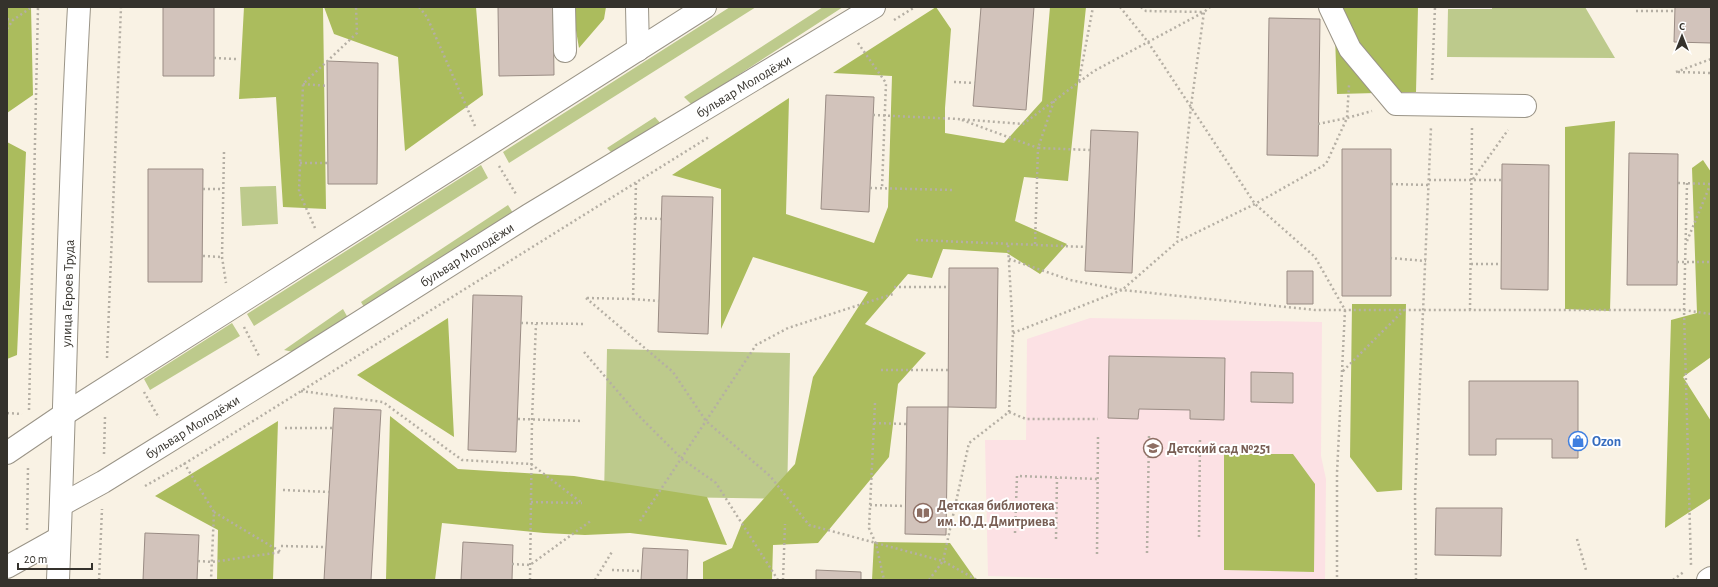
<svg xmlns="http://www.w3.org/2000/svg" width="1718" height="587" font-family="'Alegreya Sans',sans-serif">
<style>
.education{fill:#fce1e4}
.green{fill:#bdca8c}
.forest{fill:#abbc5d}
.building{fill:#d2c3bb;stroke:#9a8c84}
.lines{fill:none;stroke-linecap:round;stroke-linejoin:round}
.minor-casing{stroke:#9a9487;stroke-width:24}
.major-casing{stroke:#9a9487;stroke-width:24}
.path{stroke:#b5afa4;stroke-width:2.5;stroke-dasharray:2 3;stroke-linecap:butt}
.minor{stroke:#fff;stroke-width:22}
.major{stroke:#fff;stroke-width:22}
.labels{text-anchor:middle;stroke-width:4;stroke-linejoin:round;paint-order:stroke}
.street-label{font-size:14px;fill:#35322c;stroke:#fff}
.shop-label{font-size:14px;font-weight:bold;fill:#366cbe;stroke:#fff;text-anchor:start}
.education-label{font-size:14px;font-weight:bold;fill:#785e54;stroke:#fff;text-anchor:start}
</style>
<rect width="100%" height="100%" fill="#f9f2e4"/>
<path class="education" d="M1090,318L1322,322L1321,456L1326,479L1325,580H1109L988,576L985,440H1026L1027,339Z"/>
<path class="green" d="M730,7H756L509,163L503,152Z
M823,7H843L692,105L684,97Z
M1492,7H1585L1615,58L1447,57L1448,9H1492Z
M655,117L661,124L614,155L607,148Z
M481,165L488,178L254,326L247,314Z
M276,186L278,224L242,226L240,187Z
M508,205L513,213L367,312L361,302Z
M343,309L348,318L293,352L284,350Z
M232,323L240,336L150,390L144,379Z
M607,349L790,353L787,499L604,496Z"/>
<path class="forest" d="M7,7H31L33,95L7,113Z
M244,7H323L326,209L283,207L276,97L239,99Z
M324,7H476L483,95L405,151L398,57L334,34Z
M572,7H606L604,19L579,48Z
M936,7L951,29L945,108V133L1004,143L1042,101L1050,7H1086L1068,181L1024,177L1015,221L1067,244L1040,274L1007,253L943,249L932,278L908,274L865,324L926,353L898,384L889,457L818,543L773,545L772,580H703V562L732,548L742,523L795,464L813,377L868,292L753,257L721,329V189L672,175L789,98L786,214L874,243L888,207L892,76L833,73Z
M1334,7H1418L1416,92L1337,94Z
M1615,121L1610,311L1565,309V127Z
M7,142L26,152L17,355L7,359Z
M1703,160L1711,172V357L1683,377L1711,421V498L1665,528L1671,320L1697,313L1692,168Z
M1352,304H1406L1402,490L1377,492L1350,457Z
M448,318L454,437L357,375Z
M390,416L458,469L574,476L707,497L727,545L630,533L585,535L544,533L442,523L435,580H386Z
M278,421L273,580H217L218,530L155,496Z
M1224,454H1293L1315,484L1314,572L1224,570Z
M874,542L950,543L976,580H872Z"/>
<path class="building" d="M163,7H214V76H163Z
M498,7H553L554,75L499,76Z
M981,7H1034L1026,110L973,106Z
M1675,7H1711V43L1674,42Z
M1269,18L1320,19L1318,156L1267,155Z
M327,61L378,63L377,184H328Z
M826,95L874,97L869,212L821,209Z
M1091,130L1138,132L1132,273L1085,271Z
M1342,149H1391V296H1342Z
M1629,153L1678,154L1677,285H1627Z
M1502,164L1549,165L1548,290L1501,289Z
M148,169H203L202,282H148Z
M662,196L713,197L708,334L658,332Z
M949,268H998L996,408L948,407Z
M1287,271H1313V304H1287Z
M473,295L522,296L516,452L468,450Z
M1109,356L1225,358L1224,420L1190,419V410L1139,409L1138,419L1108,418Z
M1251,372L1293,373V403L1251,402Z
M1469,381H1578V458H1552V439H1496V455H1469Z
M907,407H948L946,535L905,534Z
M334,408L381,410L371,580H324Z
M1436,508H1502L1501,556L1435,555Z
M145,533L199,535L197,580H143Z
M463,542L513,545L512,580H461Z
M643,548L688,550L687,580H641Z
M816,570L861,572V580H816Z"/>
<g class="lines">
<g class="minor-casing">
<g id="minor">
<path d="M564,7L565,51"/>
<path d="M637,7L638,50"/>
<path d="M1330,7L1350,49L1396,104L1525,106"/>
<path d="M7,453L63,415L705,7"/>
<path id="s1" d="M61,505L103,482L287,368L529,215L874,7"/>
<path d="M7,567L59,538"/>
<path d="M1708,580L1711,578"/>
</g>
</g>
<g class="major-casing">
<g id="major">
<path id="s2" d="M58,580C66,389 68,198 79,7"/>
</g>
</g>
<path class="path" d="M419,7L427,17L475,126
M1120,7L1148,42L1255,204L1315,257L1345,310L1337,473V580
M1141,7L1146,11L1204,12L1191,106L1177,242
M1636,11H1675
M7,19L13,20L32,7
M894,20L915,7
M7,29L13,20
M858,43L886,83L882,188
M214,58L236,59
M1676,72L1711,59
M1678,72L1711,73
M1432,80L1435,7
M1079,81L1093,7
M954,82L975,83
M303,84L328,86
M1054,101L1038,148L1090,150
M873,115L958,119L1023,124L1094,71L1204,12L1210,7
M962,120L1038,148L1035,245
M1318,124L1347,118L1372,111
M224,152L222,257L226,283
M300,163H328
M499,166L516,194
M1473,179L1508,130
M1429,180H1502
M1678,183L1711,184
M1687,183L1684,310L1691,565
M1391,184L1429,185
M870,188L954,190
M203,189H223
M635,218L661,219
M315,228L299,192L303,84L357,33L356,7
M916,240L1086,247
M1687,241L1711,183
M203,256L222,257
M1390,258L1426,261
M1009,259L1070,280L1122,290L1177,242L1255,204L1326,164L1347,118L1349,85
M1677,262H1711
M1471,264H1501
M894,287H949
M586,298L673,372L706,421L770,476L809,525L943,561L977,580
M587,298L633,299L636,183
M633,299L659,301
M1470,310L1472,128
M521,323L585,324
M244,327L260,358
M1013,333L1122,290L1315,310H1684L1711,314
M584,352L637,414L682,459L716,483L778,580
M107,358L121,7
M881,370H948
M1343,371L1404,310
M301,391L383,402L462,460L531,464L582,503
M144,392L159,418
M875,403L869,528L876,544L884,580
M29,410L38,7
M1009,412L1026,419H1098
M7,413L22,414
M518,419L583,421
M874,423L906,424
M285,428H333
M104,454L105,417
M184,463L214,512L211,580
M145,486L184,464L709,137
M283,490L329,492
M531,502L582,503
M870,505L905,506
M214,512L281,552
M640,521L756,345L788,328L893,294
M27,530L28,467
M1015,533L1017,476L1098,479
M1199,537L1200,437
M1056,539L1057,478
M1577,539L1586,570
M281,546L326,547
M1147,553L1149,436
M1097,554L1098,435
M198,561L212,562L281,552
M512,564L530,565L592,520
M612,570L642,571
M99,580L102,509
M530,580L532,419L536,324
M595,580L613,550
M783,580L785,524
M929,580L943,561L969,443L1009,412L1013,333L1008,245
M1416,580L1415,496L1431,127
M1673,580L1685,571"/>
<use href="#minor" class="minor"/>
<use href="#major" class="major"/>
</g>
<defs>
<g id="shop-ring" transform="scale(1)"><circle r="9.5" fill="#fff" stroke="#3f7fe0" stroke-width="1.5"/><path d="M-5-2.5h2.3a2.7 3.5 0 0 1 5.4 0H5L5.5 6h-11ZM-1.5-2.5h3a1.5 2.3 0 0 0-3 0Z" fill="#3f7fe0"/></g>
<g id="school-ring" transform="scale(1)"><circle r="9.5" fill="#fff" stroke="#8d6e63" stroke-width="1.5"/><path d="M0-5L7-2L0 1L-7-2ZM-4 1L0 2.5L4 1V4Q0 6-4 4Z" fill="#8d6e63"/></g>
<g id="library-ring" transform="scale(1)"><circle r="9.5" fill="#fff" stroke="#8d6e63" stroke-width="1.5"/><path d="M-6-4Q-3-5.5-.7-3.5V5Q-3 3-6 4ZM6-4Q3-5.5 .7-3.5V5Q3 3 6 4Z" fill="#8d6e63"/></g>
</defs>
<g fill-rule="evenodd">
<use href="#shop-ring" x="1578" y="441"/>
<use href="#school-ring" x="1153" y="448"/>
<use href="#library-ring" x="923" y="513"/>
</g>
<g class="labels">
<g class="street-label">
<text dy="5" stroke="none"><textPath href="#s1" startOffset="801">бульвар Молодёжи</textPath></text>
<text dy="5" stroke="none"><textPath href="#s1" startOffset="477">бульвар Молодёжи</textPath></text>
<text dy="5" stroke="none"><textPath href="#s2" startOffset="287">улица Героев Труда</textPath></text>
<text dy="5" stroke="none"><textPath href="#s1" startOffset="153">бульвар Молодёжи</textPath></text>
</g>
<g class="shop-label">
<text x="1592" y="446">Ozon</text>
</g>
<g class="education-label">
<text x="1167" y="453">Детский сад №251</text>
<text x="937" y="510">Детская библиотека<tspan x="937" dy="16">им. Ю.Д. Дмитриева</tspan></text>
</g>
</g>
<rect width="1718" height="587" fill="none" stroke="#35322c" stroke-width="16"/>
<g transform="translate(1682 36)" stroke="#ffffff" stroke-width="3" paint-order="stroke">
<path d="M0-3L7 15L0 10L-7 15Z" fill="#35322c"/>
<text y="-6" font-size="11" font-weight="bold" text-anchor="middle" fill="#35322c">С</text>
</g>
<path d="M18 563v6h74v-6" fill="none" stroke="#35322c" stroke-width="2"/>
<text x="24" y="563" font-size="12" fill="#35322c" stroke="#ffffff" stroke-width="3" paint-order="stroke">20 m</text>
</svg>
